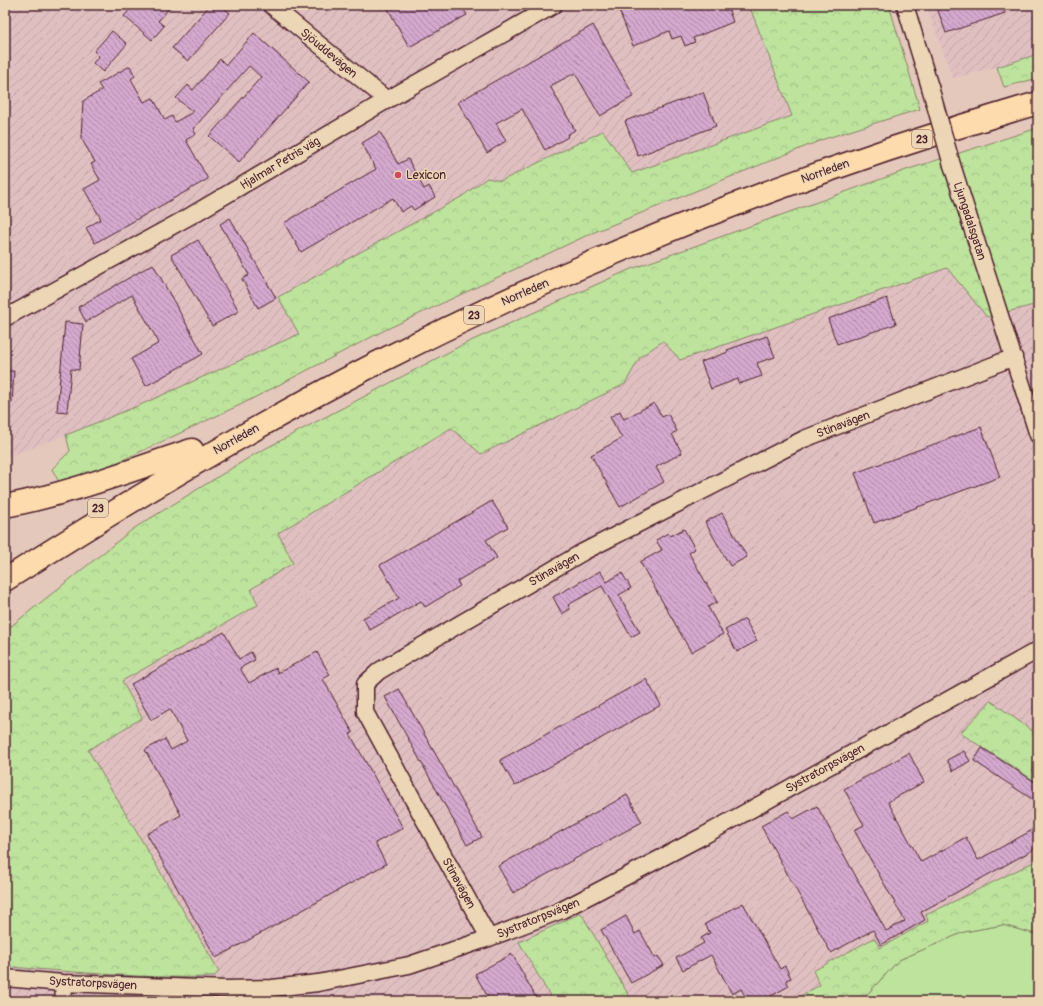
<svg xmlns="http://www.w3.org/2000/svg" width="1043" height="1006" font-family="Pangolin,sans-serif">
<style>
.industrial{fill:url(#industrial-furrows)}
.green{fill:#bde39d;stroke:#848164}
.forest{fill:url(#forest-crowns);stroke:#848164}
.building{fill:url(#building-back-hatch);stroke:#4a1f2b}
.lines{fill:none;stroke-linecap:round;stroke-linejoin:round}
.minor-casing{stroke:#4a1f2b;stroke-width:19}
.highway-casing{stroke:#4a1f2b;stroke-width:25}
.minor{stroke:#ecd6b5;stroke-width:16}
.highway{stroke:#fedbac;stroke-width:22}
.minor-bridge-casing{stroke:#4a1f2b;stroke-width:19;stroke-linecap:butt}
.minor-bridge{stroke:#ecd6b5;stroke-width:16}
.poi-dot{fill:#d1495b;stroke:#ecd6b5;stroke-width:1.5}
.labels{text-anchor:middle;stroke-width:3;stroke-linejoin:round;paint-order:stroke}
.shield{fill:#ecd6b5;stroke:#7b5654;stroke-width:1}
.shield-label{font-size:11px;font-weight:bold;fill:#4a1f2b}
.street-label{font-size:12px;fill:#4a1f2b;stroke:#ecd6b5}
.poi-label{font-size:12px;fill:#4a1f2b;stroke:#ecd6b5;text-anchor:start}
</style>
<defs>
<pattern id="industrial-furrows" width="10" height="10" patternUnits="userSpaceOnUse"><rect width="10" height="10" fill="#e0bfc1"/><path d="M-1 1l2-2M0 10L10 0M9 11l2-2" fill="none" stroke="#c2a4a6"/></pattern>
<pattern id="forest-crowns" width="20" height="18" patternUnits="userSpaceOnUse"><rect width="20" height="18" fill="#bde39d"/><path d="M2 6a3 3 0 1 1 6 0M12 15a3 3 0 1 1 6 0" fill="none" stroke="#a4c287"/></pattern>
<pattern id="building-back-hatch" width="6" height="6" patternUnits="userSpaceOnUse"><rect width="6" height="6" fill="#d4a9ce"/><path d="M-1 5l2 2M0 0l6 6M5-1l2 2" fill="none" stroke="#ae89a7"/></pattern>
</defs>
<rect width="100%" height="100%" fill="#e5c8bc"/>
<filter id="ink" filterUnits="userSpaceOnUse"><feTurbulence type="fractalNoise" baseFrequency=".025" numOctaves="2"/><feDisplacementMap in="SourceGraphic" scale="8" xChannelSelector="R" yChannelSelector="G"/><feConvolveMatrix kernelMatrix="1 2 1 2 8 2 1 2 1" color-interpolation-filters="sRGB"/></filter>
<g filter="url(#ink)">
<path class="industrial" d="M5,5H749L792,116L632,173L603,132L501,181L487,178L461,197L278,297L299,334L140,405L66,435L5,458Z
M926,5H1038V54L997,67L953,78Z
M948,268L987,317L1038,304V735L960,733L1038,783V860L927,915L928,921L879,948L874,938L813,971L820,985L791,1001H632L581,913L519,942L553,1001H5V997H9V967L132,977L175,978L219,971L88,750L141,718L122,681L258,606L251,589L293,563L278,533L451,428L481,454L625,384L640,357L663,341L680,360Z"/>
<path class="green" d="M1003,925L1038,935V1001H861L899,960L964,932Z"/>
<path class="forest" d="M749,5H889L920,109L824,139L592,233L385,330L242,404L99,471L59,482L52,469L70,451L66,435L140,405L299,334L278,297L461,197L487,178L501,181L603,131L632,173L792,116Z
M1038,54V78L1004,87L997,67Z
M1038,128V304L987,317L947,268L680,360L663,341L640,357L625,384L481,454L451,428L278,533L293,563L251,589L258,605L122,681L142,718L88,750L219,971L214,977C145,979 78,972 9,967L5,962V631L133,529L255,454L464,344L631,269L909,169Z
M991,701L1038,735V783L960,733Z
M1038,860V935L1003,925L964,932L899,960L861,1001H791L820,985L813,971L874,938L880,948L928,921L926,915Z
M581,913L632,1001H553L519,942Z"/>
<path class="building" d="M134,5H172L158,21L164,26L152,40L124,16Z
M210,5H220L230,13L188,61L172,48Z
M386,5H461L467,15L409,47Z
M617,5H727L733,22L693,38L695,42L685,46L681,36L672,39L669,31L633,46Z
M936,5H1002L1005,13L946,33Z
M593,25L634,96L600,116L575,73L550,86L575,130L567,135L568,137L545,150L522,109L496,123L506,141L487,153L458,102Z
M112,31L127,44L103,72L93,63L99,56L94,51Z
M254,33L309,82L239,162L209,136L261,77L249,66L193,129L196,134L186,140L208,179L95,243L86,228L101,219L84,189L100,180L91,164L95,162L81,138L83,101L102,90L98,84L130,66L135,76L131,79L144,102L153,98L165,120L172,116L175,122L193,112L176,98L188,85L193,90L220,59L226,65Z
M703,92L716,126L638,156L625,121Z
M380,132L398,164L408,159L424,189L429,186L435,197L414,210L411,206L401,212L393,198L301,252L284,223L376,169L362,143Z
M230,218L276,298L258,308L242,279L249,275L220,224Z
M198,240L239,311L212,326L171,255Z
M153,264L203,354L146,386L131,359L159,343L132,295L86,322L78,307Z
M887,298L896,324L837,344L828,319Z
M65,322L83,324L79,370L71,369L67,412L57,411Z
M767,336L775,357L757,363L762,376L739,384L738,379L711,389L701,362L728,352L727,350Z
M5,371H14L12,403L5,402Z
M654,403L662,417L668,414L677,431L672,434L682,453L656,467L664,482L620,507L591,455L622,438L610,417L620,411L624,419Z
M981,427L1000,477L874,523L855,473Z
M492,501L508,527L486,540L497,558L457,581L460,586L425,607L421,601L370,630L363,618L399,598L380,565Z
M722,513L747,557L730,566L705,522Z
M684,529L695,549L689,553L717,602L708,607L723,634L691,652L640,562L662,550L656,540L668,533L670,536Z
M600,571L607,582L622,573L631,588L619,595L640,632L631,637L602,586L568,605L570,609L562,614L553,597Z
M745,619L757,641L737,652L725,630Z
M224,632L239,659L251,652L255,660L240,668L249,683L276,668L278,673L317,652L330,675L323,679L353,733L350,734L403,828L375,843L386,864L216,958L147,834L181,815L145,750L165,739L171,750L187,741L170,709L151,720L131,684Z
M646,679L661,705L515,786L500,760Z
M399,689L482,837L467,845L385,697Z
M982,748L1038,784V803L974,761Z
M964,751L970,761L953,771L947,760Z
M909,753L924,782L888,802L921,862L966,837L978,860L1038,827V847L921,912L925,920L881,945L873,930L831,953L761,826L788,811L793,819L817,806L886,931L905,921L854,830L864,825L844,789Z
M627,795L642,822L513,893L498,866Z
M743,903L780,969L785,966L791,978L786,980L789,986L762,1001H748L741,989L732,994L711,955L683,970L676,958L704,943L701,938L710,933L705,924Z
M626,916L635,934L640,931L655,958L658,956L664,965L631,983L601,930Z
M512,954L538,1001H490L475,974Z"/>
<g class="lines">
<g class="minor-casing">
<path id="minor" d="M271,5L387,100
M905,5L930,87
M952,165L1038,435
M5,318L192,215L387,100L554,5
M489,938L365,712V684L379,671L583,552L804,439L1014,357
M5,978L63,983L226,989L272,988L318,983L409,965L489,938L562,910L705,835L1038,650
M63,983L64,1001"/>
</g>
<g class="highway-casing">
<path id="highway" d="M5,506C69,494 131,470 192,450
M5,580C126,503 248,429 377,363C588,256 810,169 1038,103"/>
</g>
<use href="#minor" class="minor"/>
<use href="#highway" class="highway"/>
<g class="minor-bridge-casing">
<path id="minor-bridge" d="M930,87L952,165"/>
</g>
<use href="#minor-bridge" class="minor-bridge"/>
</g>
</g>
<circle class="poi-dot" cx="398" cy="175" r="4"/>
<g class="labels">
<g class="shield">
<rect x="912" y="130" width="20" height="18" rx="3"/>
<rect x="464" y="306" width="20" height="18" rx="3"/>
<rect x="88" y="499" width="20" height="18" rx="3"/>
</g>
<g class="shield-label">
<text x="922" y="143">23</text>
<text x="474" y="319">23</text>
<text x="98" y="512">23</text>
</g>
<g class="street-label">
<text transform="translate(329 53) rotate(40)" y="4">Sjöuddevägen</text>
<text transform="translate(280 163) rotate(-31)" y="4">Hjalmar Petris väg</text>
<text transform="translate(825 171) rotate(-20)" y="4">Norrleden</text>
<text transform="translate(970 221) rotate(72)" y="4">Ljungadalsgatan</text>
<text transform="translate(525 292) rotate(-24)" y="4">Norrleden</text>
<text transform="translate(843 424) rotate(-21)" y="4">Stinavägen</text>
<text transform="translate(236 439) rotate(-29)" y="4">Norrleden</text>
<text transform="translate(554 569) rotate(-30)" y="4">Stinavägen</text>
<text transform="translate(825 768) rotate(-29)" y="4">Systratorpsvägen</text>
<text transform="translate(459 883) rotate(61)" y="4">Stinavägen</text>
<text transform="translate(538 918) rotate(-22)" y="4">Systratorpsvägen</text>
<text transform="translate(93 983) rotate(3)" y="4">Systratorpsvägen</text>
</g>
<g class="poi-label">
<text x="406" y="179">Lexicon</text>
</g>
</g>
<rect width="1043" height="1006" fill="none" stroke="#ecd6b5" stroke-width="20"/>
<rect x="10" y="10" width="1023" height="986" fill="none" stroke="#4a1f2b" stroke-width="1.5" filter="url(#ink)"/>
</svg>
